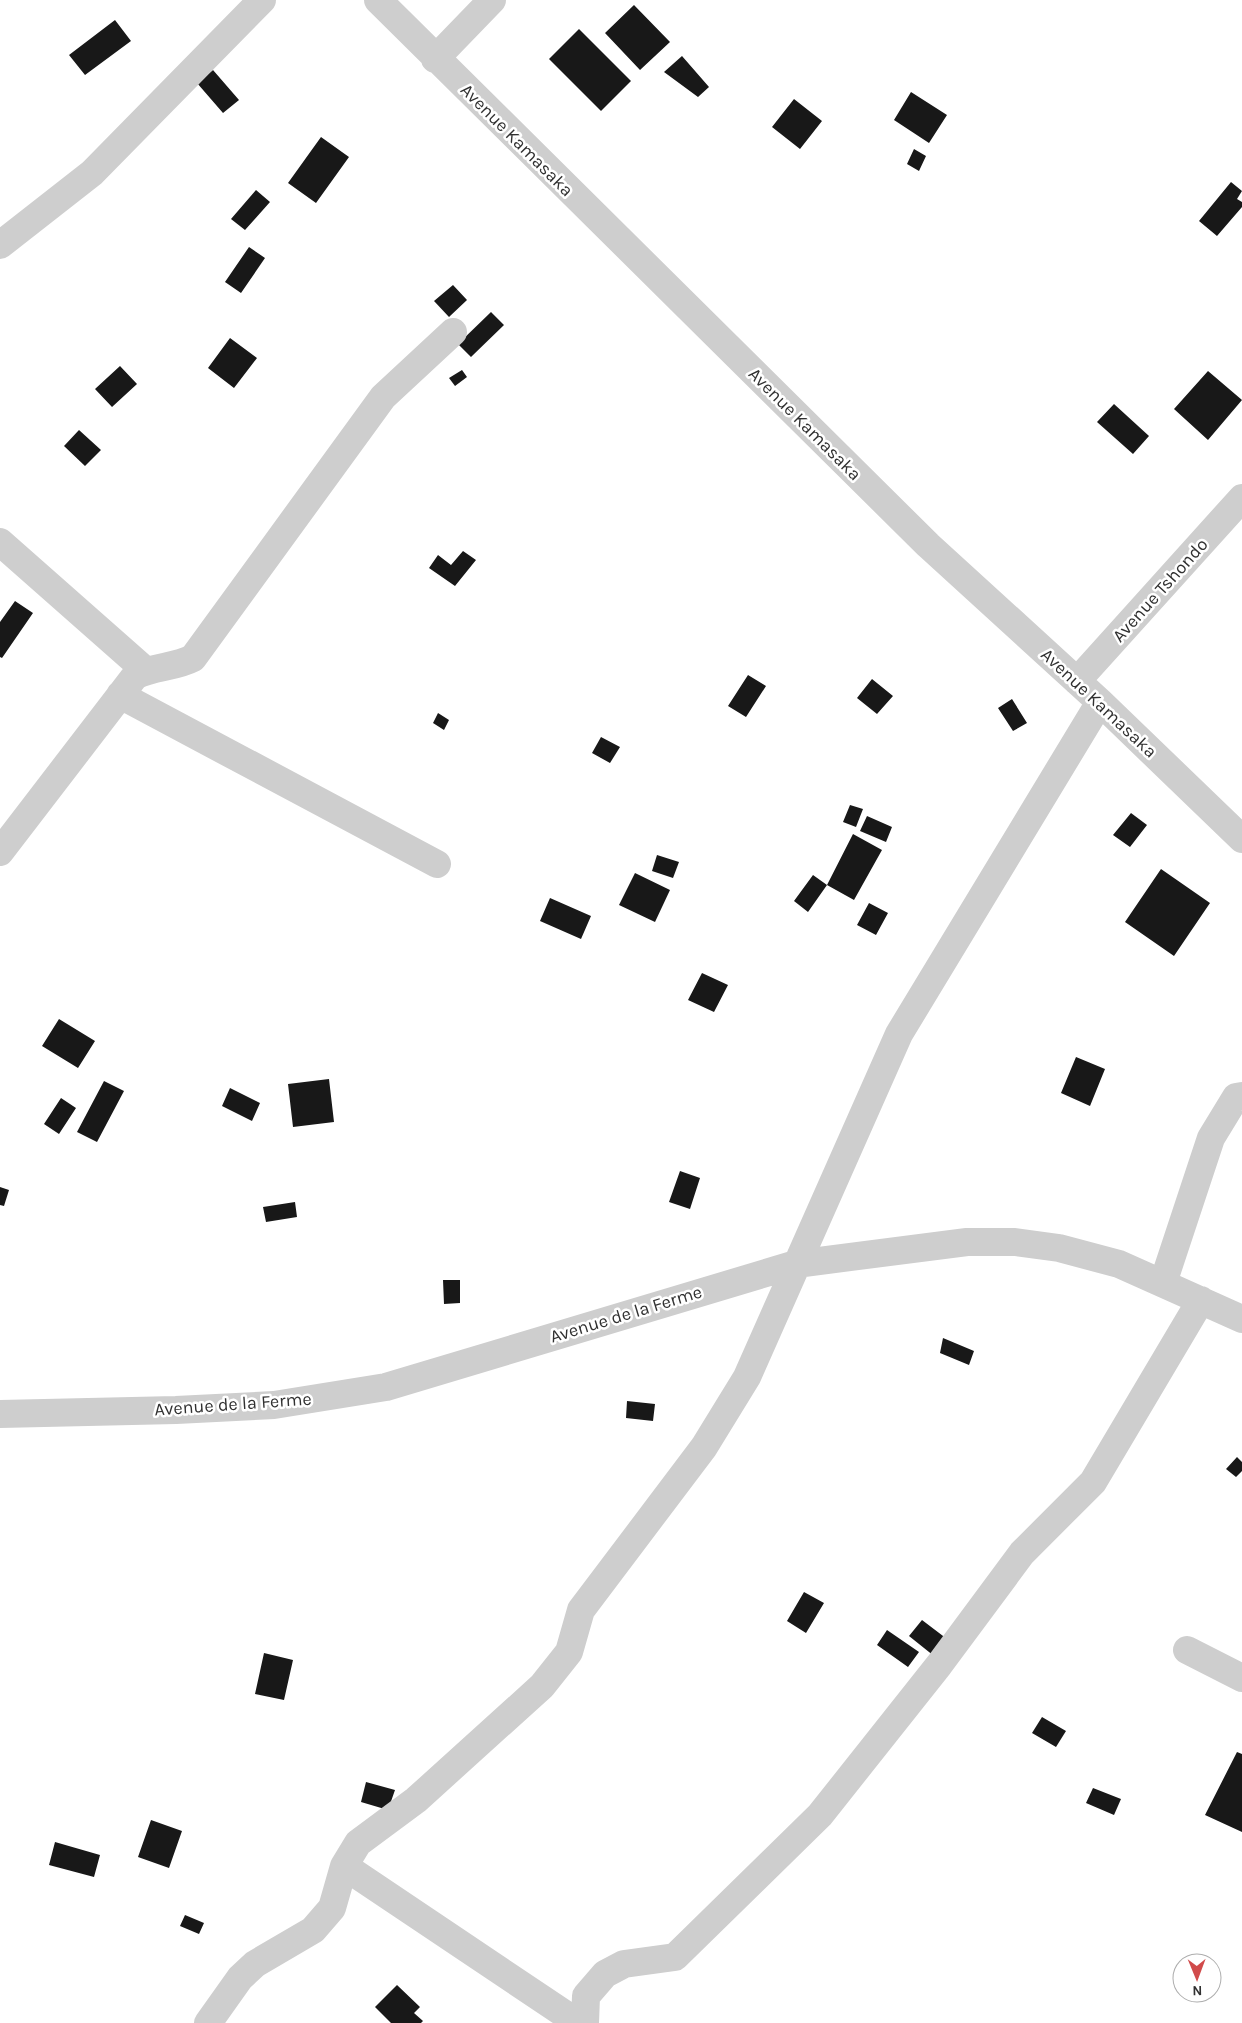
<svg xmlns="http://www.w3.org/2000/svg" width="1242" height="2023" font-family="Karla,sans-serif">
<style>
.building{fill:#181818}
.lines{fill:none;stroke-linecap:round;stroke-linejoin:round}
.minor{stroke:#cecece;stroke-width:28}
.labels{text-anchor:middle;stroke-width:5;stroke-linejoin:round;paint-order:stroke}
.street-label{font-size:18px;fill:#313131;stroke:#fff}
</style>
<rect width="100%" height="100%" fill="#fff"/>
<path class="building" d="M634,5L670,42L640,70L605,33Z
M115,20L131,41L85,75L69,55Z
M579,29L631,81L601,111L549,59Z
M682,56L709,87L698,97L664,72Z
M213,70L239,100L223,113L197,83Z
M911,92L947,115L929,143L894,120Z
M794,99L822,121L800,149L772,127Z
M321,137L349,157L316,203L288,183Z
M914,149L926,156L919,171L907,164Z
M1231,182L1242,191L1237,199L1242,202V207L1217,236L1199,221Z
M256,190L270,202L245,230L231,219Z
M249,247L265,258L241,293L225,282Z
M453,285L467,300L449,317L434,301Z
M491,312L504,325L471,357L458,344Z
M230,338L257,358L234,388L208,368Z
M120,366L137,384L112,407L95,389Z
M462,370L467,377L455,386L449,378Z
M1208,371L1242,400L1208,440L1174,409Z
M1114,404L1149,436L1133,454L1097,422Z
M79,430L101,450L85,466L64,446Z
M463,551L476,560L455,586L429,568L438,555L451,565Z
M15,601L33,613L2,658L0,657V622Z
M748,675L766,686L746,717L728,706Z
M872,679L893,696L877,714L857,698Z
M1012,699L1027,723L1013,731L998,708Z
M438,713L449,720L444,730L433,723Z
M601,737L620,747L610,763L592,753Z
M850,805L863,809L856,827L843,822Z
M1131,813L1147,825L1130,847L1113,835Z
M867,816L892,827L886,842L860,831Z
M853,834L882,850L854,900L827,885Z
M657,855L679,862L673,878L652,871Z
M1161,869L1210,903L1174,956L1125,922Z
M635,873L670,890L655,922L619,905Z
M813,875L827,885L808,912L794,901Z
M550,898L591,916L581,939L540,921Z
M869,903L888,913L876,935L857,925Z
M702,973L728,985L714,1012L688,1000Z
M59,1019L95,1041L78,1068L42,1046Z
M1076,1057L1105,1069L1090,1106L1061,1093Z
M329,1079L334,1122L293,1127L288,1084Z
M104,1081L124,1091L97,1142L77,1132Z
M230,1088L260,1103L252,1121L222,1106Z
M61,1098L76,1108L59,1134L44,1124Z
M680,1171L700,1178L690,1209L669,1202Z
M0,1187L9,1190L4,1206L0,1205Z
M295,1202L297,1217L266,1222L263,1207Z
M443,1280H460V1303L444,1304Z
M943,1338L974,1351L969,1365L940,1353Z
M627,1401L655,1404L653,1421L626,1418Z
M1237,1457L1242,1462V1471L1236,1477L1226,1469Z
M804,1592L824,1603L806,1633L787,1621Z
M922,1620L947,1639L934,1656L909,1636Z
M887,1630L919,1652L908,1667L877,1645Z
M264,1653L293,1660L284,1700L255,1694Z
M1042,1717L1066,1731L1056,1747L1032,1733Z
M1237,1752L1242,1754V1832L1205,1815Z
M366,1782L395,1790L388,1810L361,1802Z
M1093,1788L1121,1799L1114,1815L1086,1803Z
M151,1820L182,1831L169,1868L138,1857Z
M55,1842L100,1855L94,1877L49,1865Z
M185,1915L204,1923L199,1934L180,1926Z
M397,1985L420,2007L414,2013L423,2021L421,2023H391L375,2007Z"/>
<g class="lines">
<path class="minor" d="M378,0L928,545L1100,702L1242,839
M435,59L492,0
M0,245L92,173L262,0
M0,542L145,670
M1077,681L1242,498
M120,695L437,864
M0,852L135,676C153,666 174,668 193,658L383,397L453,332
M1163,1283L1211,1138L1236,1097L1242,1096
M0,1414L176,1410L274,1405L386,1387L796,1264L967,1242H1015L1059,1248L1119,1264L1242,1319
M1187,1650L1242,1678
M344,1866L578,2023
M208,2023L240,1978L255,1964L313,1930L332,1908L344,1866L358,1843L416,1800L542,1686L569,1652L581,1610L704,1447L747,1377L899,1034L1100,702
M585,2023L586,1996L605,1974L624,1964L675,1957L820,1815L939,1665L1022,1553L1093,1482L1201,1300"/>
</g>
<g class="labels">
<g class="street-label">
<text transform="translate(517 140) rotate(45)" y="6">Avenue Kamasaka</text>
<text transform="translate(805 424) rotate(45)" y="6">Avenue Kamasaka</text>
<text transform="translate(1160 590) rotate(-48)" y="6">Avenue Tshondo</text>
<text transform="translate(1099 703) rotate(43)" y="6">Avenue Kamasaka</text>
<text transform="translate(626 1314) rotate(-17)" y="6">Avenue de la Ferme</text>
<text transform="translate(233 1404) rotate(-4)" y="6">Avenue de la Ferme</text>
</g>
</g>
<g transform="translate(1197 1978) rotate(179)"><circle r="24" fill="#ffffff" stroke="#adadad"/>
<path d="M0-4L9 19L0 12L-9 19Z" fill="#d14b4b"/>
<text y="-8" font-size="14" font-weight="bold" text-anchor="middle" fill="#313131">N</text>
</g>
</svg>
